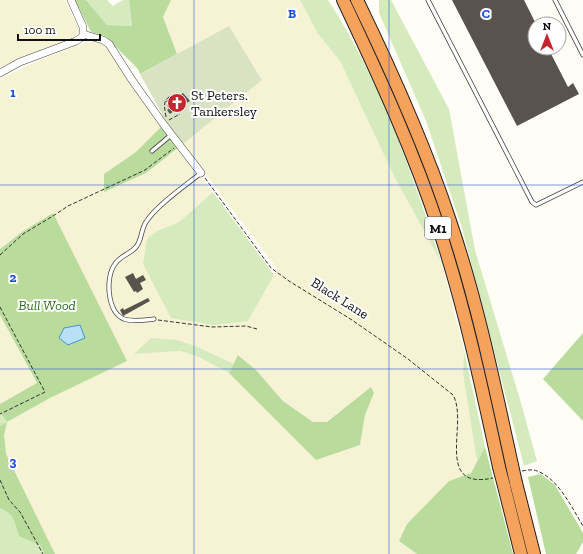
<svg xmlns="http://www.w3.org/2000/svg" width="583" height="554" font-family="'Zilla Slab',serif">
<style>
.farmland{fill:#f6f3d4;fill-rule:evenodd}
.green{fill:#d5ebbd}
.forest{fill:#b9dc9c}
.cemetery{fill:#d9e3c4}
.water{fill:#b9e0f7;stroke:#3f96cf}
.building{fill:#5a524d}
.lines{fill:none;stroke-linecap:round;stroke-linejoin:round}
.lane-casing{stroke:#444;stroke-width:5}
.street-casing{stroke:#444;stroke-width:8}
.highway-casing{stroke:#222;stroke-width:14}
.path{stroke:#333;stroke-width:1;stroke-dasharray:4 2;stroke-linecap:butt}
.lane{stroke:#fff;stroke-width:3.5}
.street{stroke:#fff;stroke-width:7}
.highway{stroke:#f5a25d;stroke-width:12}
.highway-bridge-casing{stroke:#222;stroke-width:14;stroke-linecap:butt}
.highway-bridge{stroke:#f5a25d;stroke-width:12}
.grid{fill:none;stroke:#1d4ed8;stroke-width:1;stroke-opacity:0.55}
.labels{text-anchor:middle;stroke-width:4;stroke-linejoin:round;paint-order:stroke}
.shield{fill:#fff;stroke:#585858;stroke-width:1}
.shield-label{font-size:13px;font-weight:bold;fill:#111}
.poi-label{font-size:14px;fill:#111;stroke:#fff;text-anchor:start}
.street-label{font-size:14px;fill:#111;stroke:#fff}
.park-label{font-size:14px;font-style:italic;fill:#2f6b1f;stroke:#fff}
.grid-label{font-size:13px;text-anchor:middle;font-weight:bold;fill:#1d4ed8;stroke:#fff;stroke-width:4;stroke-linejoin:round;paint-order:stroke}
</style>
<rect width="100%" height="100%" fill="#fffdf5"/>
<path class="farmland" d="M0,0H65L80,31L74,37L0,67Z
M171,0H300L318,34L340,61L394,176L442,264L464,350L463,374L477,462L471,473L449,481L399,541L417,554H55L6,454L4,435L7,422L50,398L127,361L22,232L0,249V79L33,63L77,45L92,42L101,43L107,46L161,127L136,152L104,174V191L146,173L178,148L213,192L179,222L157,231L248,321L278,268L273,263L183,144L262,79L229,27L177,54L163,17ZM198,347L234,364L239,355L256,370L283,401L313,422H327L371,388L374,393L365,415L360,445L316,460L229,373L199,357L180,351L134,354Z
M0,315L37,384L0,404Z"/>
<path class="green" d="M86,0H107L113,6L123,0H129L132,26L107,25Z
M300,0H328C380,79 412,174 442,264L394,176L340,61L318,34Z
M379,0H391L449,109L475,250L521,403L537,461L524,466L462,228L426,121L379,13Z
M362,26L371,40L426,168L450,238L473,316L507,470L503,459C486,375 467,291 439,210C417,147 390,87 362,26Z
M213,192L274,275L248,321L214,325L171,318L143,264L147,239L157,231L179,222Z
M151,338L177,340L198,347L234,364L229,373L199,357L180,351L134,354Z
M464,350L485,447L477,462L463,374Z
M0,414L7,422L4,435L6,454L55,554H0Z"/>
<path class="forest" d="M75,0H86L107,25L132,26L129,0H171L163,17L177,54L140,74L138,69L105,36L91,32Z
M161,127L178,148L146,173L104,192V174L136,152Z
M53,213L127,361L50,398L7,422L4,435L6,454L55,554H45L40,545L19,536C14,520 15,515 0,508V426L7,422L0,413V404L37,383L0,315V249L22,232Z
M583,333V421L543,379Z
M238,355L256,370L283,401L313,422H327L371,387L374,393L365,415L360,445L316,460L229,373Z
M485,447L513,554H417L399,541L407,524L449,481L471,473Z
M541,474L555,485L583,533V542L576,554H546L528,477Z"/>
<path class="cemetery" d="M229,26L262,80L183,144L167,123L140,74Z"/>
<path class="water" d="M80,325L85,338L68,345L59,338L64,328Z"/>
<path class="building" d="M452,0H524L536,24L535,48H548L568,87L573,83L579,94L517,126Z
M183,93L190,101L178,108L180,111L177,113L175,110L170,114L167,110L169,109L167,105L168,104L166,101L169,99L170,102Z
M133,273L136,279L143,275L146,280L140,283L143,289L137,293L136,291L134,292L125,277Z
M148,298L150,301L123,316L120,310L123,308L124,310Z"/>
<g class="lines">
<g class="lane-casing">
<path id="lane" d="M428,0L532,202L536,205L583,182
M555,0L583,55
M152,151L171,135
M154,319C145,320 133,322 124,319C107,312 105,277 115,264C120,256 130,254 136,247C142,240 141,229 146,222C156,206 186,185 201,173"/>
</g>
<g class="street-casing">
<path id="street" d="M71,0L83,27V34
M83,34L103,40L109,44L132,80L164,125L201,173
M0,73L20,62L76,41L82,37L83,34"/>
</g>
<g class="highway-casing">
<path id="highway" d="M343,0C379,76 414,152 440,232C465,309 482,388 499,467
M357,0C392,72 425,145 450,221C477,300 494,383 512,465
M516,483L534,554
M504,486L521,554"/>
</g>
<path class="path" d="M166,117C165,109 162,102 169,97
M169,120L180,114
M205,178L271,268L289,281L352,320L408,359L453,395C469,422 433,491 493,478
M0,255L23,234L53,216L68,206L145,170L174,148
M0,307L45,392L0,414
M158,320L212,327L246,326L257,329
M522,471C527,470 533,469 537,471C558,478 572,508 583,526
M0,480L9,500L20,512L43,554"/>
<use href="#lane" class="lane"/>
<use href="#street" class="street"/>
<use href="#highway" class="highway"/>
<g class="highway-bridge-casing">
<path id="highway-bridge" d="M512,465L516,483
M499,467L504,486"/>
</g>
<use href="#highway-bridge" class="highway-bridge"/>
</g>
<path class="grid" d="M194,0V554M389,0V554M0,185H583M0,369H583"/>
<defs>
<g id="church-disc" transform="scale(1)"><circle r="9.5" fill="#c4262e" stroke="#fff"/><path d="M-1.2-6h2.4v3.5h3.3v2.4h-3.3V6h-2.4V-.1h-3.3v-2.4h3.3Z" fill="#fff"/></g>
</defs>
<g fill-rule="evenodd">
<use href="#church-disc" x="177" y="103"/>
</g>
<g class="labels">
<rect class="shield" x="425" y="217" width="26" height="22" rx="3"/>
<g class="shield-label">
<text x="438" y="233">M1</text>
</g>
<g class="poi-label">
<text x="191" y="100">St Peters.<tspan x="191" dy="16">Tankersley</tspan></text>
</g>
<g class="street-label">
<text transform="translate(340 298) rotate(32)" y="5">Black Lane</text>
</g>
<g class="park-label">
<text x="47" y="310">Bull Wood</text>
</g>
</g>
<g class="grid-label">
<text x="292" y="18">B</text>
<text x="486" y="18">C</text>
<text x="13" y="97">1</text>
<text x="13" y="282">2</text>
<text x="13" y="466">3</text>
</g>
<g transform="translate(547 36)"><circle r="19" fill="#ffffff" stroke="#a0a0a0"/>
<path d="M0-3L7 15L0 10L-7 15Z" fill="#c4262e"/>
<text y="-6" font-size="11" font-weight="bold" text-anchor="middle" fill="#111111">N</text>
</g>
<path d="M18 34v6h82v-6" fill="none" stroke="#111111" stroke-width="2"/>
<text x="24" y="34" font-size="12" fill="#111111" stroke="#ffffff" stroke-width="3" paint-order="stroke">100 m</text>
</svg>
